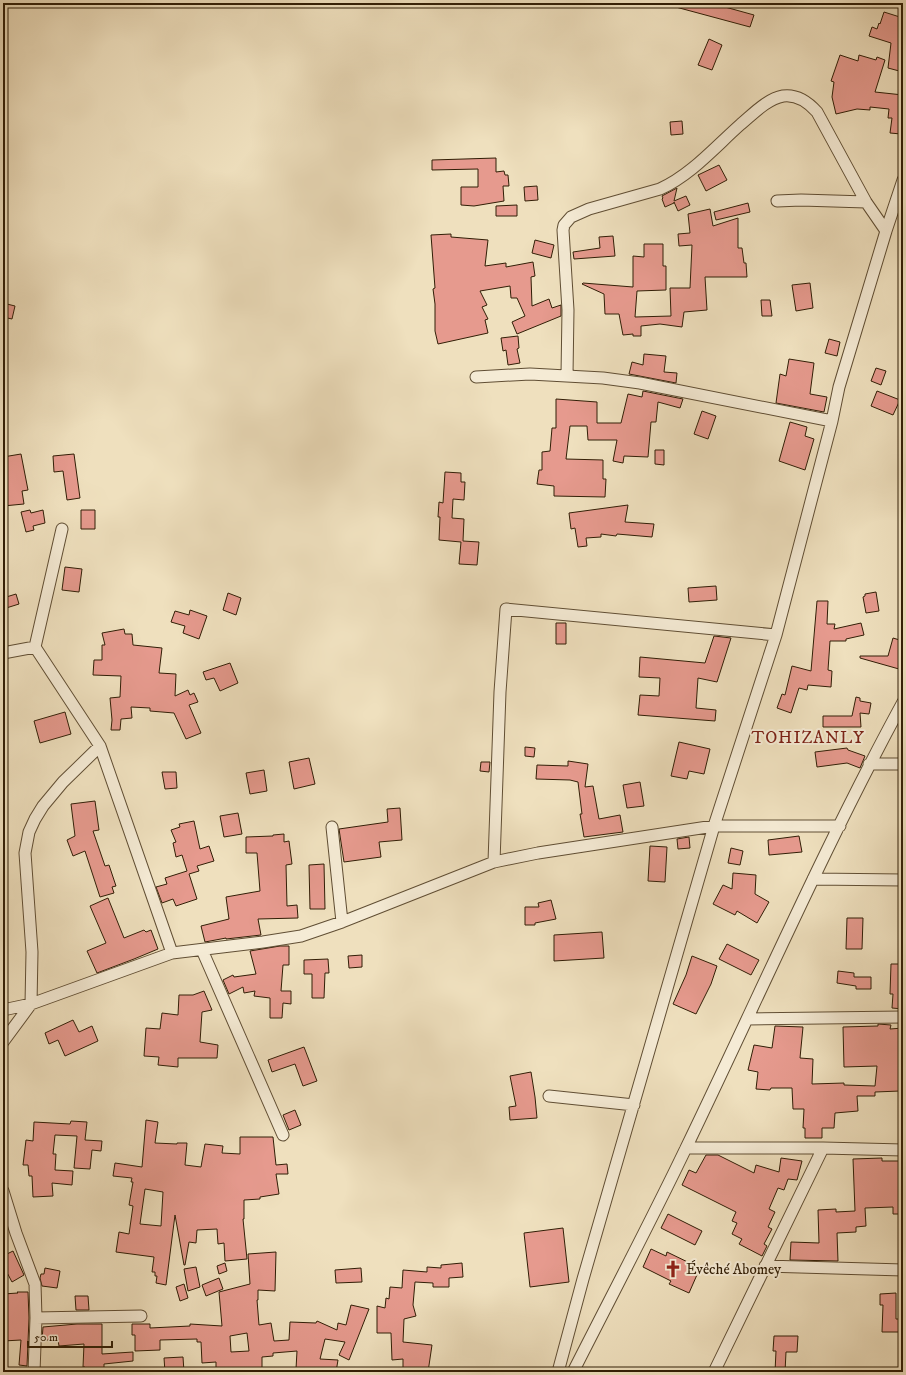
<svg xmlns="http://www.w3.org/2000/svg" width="906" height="1375" font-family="'IM FELL DW Pica',serif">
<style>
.building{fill:#e69a8e;stroke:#311e06;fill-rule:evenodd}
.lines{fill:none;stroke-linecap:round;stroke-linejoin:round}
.minor-casing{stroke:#604e34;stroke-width:13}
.minor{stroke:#f5ebd5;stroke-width:11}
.labels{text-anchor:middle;stroke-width:4;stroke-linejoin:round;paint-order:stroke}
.poi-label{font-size:15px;fill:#311e06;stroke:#f5ebd5;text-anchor:start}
.quarter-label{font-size:17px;letter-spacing:1px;fill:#7a1f14;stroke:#f5ebd5}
</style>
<rect width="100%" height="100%" fill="#efe0be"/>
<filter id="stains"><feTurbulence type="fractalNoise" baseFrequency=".005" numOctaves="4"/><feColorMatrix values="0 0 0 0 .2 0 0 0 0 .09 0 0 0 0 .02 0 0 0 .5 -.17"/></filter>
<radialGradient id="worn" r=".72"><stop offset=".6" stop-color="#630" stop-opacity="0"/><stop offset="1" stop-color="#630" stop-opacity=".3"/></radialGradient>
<path class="building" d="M673,3H726L725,7L754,15L750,27L672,6Z
M884,12L903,18V72L888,68L891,43L869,36L872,27L877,29L879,23L880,24Z
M709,39L722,45L712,70L698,65Z
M840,55L858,61L859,55L876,60L877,57L885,60L875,92L903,95V119L901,134L890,133L892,118H888L889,109L870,107V110L857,109L836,114L832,97L834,82L831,81Z
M682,121L683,134L671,135L670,122Z
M496,158V172L504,171L505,175H508L509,186H503L504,201L474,206L461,205V187H478V169L432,170V160Z
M719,165L727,180L706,191L698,175Z
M537,186L538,200L525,201L524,187Z
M677,188L674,201L686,196L690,205L678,211L674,202V203L665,207L662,199L663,198L662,196Z
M748,203L750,212L716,220L714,212Z
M517,205V216H496V206Z
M710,209L713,226L738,218V248H742L744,263H746L747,277H705L707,310L684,312L682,327L660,324L641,326V336H633V334L623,335L619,314H605L604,294L582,284L583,283L633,287V256L644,257V244H663V266H666V290L637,291L635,317L671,316L670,288H690L692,245L679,246L678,234L690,233L688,214Z
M451,234V237L488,240L485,266L506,263V267L533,262L535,276L531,277L532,306L549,299L552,308L561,305V316L517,334L512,322L525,316L517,298H511L510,286L480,291L487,305L482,307L488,319L485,320L488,333L438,344L435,331V304L433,289L435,288L431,235Z
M613,236L615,256L574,259L573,252L600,248L599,237Z
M535,240L554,245L551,258L532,253Z
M810,283L813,308L796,311L792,285Z
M761,300H770L772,316H762Z
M3,303L15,306L12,319L3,317Z
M518,336L519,348L517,349L520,363L508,365L506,350L503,351L501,338Z
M829,339L840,342L837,356L825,353Z
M644,354L666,356L664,372L677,373L676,383L629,374L632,362L643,365Z
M789,359L814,363L810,394L827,397L824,412L776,403L780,374L786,376Z
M876,368L886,371L881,385L871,381Z
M643,391L683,399L680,408L658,402L656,422H651L648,457L624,456L623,463L613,461L617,440H588L587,426H570L566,459L603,460V479H606L605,497L554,496V486L537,484L539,470H542V452L550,451L552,428H556V399L597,402V423H621L628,394L642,397Z
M877,391L900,400L893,415L871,406Z
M702,411L716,416L708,439L694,434Z
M790,422L807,427L805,436L814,439L805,470L779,461Z
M655,450H664V465L655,464Z
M21,454L28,490L22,491L24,504L3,506V485H4L3,477V457Z
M74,454L80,498L67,500L63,471L54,472L53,456Z
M445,472L461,473V482H465L464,500L453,499L452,518L464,519L463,541L479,542L477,565L459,564L461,542L439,540L440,517H438L439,502L443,503Z
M628,505L625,522L654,524L652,537L617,534L616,536L601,534V537L586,538L587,546L578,547L575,528L571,529L569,513Z
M30,510L31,513L43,510L45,523L33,526L34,530L26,532L21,512Z
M81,510H95V529H81Z
M65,567L82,569L79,592L62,590Z
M716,586L717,600L689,602L688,588Z
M876,592L879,611L866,613L863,597L865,596V594Z
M228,593L241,598L236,615L223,610Z
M16,594L19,604L3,609V598Z
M817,601H828L827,624H835L834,629L861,623L864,635L846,639V641H830L828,670L832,671L831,687L808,685L807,690L799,688L791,713L777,708L782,694L785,695L792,666L811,671Z
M190,610L207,616L199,639L183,633L185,626L171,622L175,611L189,615Z
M556,623H566V644H556Z
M124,629L125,634H132L133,645L162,648L159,673L176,674L175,696L188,690L190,695L194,693L198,702L189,705L201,733L186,739L174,713L150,711V708L131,707L132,718L121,719L120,730H111L112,720L110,698L120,697L121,676L93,675L94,660H102V645H105L102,633Z
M714,636L731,638L717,682L698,678L696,708L716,710L715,721L638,715L640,695L659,696L660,678L639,677L640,657L705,663Z
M893,638L903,641V656L899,669L860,658V656H888Z
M230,663L238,683L220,691L214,678L206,680L203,672Z
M856,697L860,698V701L871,703L869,714L860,713L861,727H823V716H852Z
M65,712L71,734L40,743L34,721Z
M679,742L710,749L704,774L689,771L687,779L671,776Z
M525,747L535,748L534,757L525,756Z
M847,748L848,750L865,756L860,768L847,763L817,767L815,752Z
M309,758L315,784L294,789L289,762Z
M568,761L588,764L585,787L593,786L599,819L620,815L623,832L584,837L580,814H582L578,782L570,780L536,779L537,765L568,766Z
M481,762H490L489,772L480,771Z
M264,770L267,791L250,794L246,773Z
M162,772H176L177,788L165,789Z
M640,782L644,806L627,808L623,785Z
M95,801L99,830L93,831L105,866L109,865L116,886L112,887L114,893L100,897L85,851L73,856L67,840L75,836L71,804Z
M400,808L402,840L379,842L381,857L344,862L339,829L388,822L387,809Z
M238,813L242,834L224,837L220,816Z
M194,821L200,849L209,846L214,861L197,866L199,871L189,874L197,899L176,906L173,899L162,903L156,887L167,884L165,878L187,871L182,855L176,857L173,843L176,842L171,830L180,827L179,824Z
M284,834V842L289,841L292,864L286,865L287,906L297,905L298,918L258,919L261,935L226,939V938L205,942L201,926L229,919L226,897L260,891L257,853H246V837L273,836V835Z
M799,836L802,852L769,855L768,840Z
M689,837L690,848L678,849L677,839Z
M650,846L667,847L665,882L648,881Z
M731,848L743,851L740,865L728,863Z
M324,864L325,909H310L309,865Z
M733,873L756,875L755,894L769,902L757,923L737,911L735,915L713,904L723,885L732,889Z
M108,898L124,938L144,930L146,932L151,930L158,949L134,959L97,973L87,951L106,943L90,906Z
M551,900L556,919L535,923V925H525V907H539L538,903Z
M847,918H863L862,949H846Z
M602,932L604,958L554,961V935Z
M727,944L759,960L751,975L719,959Z
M280,946H289V965H283L281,991H291V1004L283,1003L282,1018H270V998L254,996L255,991L244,993L243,987L229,994L223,980L233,975L234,977L256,974L250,951Z
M362,955V967L349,968L348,956Z
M692,956L717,966L711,984L696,1014L673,1004L686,975Z
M328,959L329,973H325L324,998H312V974H304V960Z
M891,964H903V1009L892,1008L893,994H890Z
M838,971L854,973V977H871V989H856V986L837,983Z
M204,991L212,1010L202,1012L200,1042L218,1045L217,1058H178V1067L158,1065L159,1057L144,1056L146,1028L160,1029L162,1013L178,1015L179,995H193Z
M73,1020L79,1032L92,1026L98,1041L65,1056L58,1040L49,1044L45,1033Z
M878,1024L891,1025L890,1029L903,1028V1088H900V1091L875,1092V1096H857L858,1111L835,1113L834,1128H822V1138H805V1128H803L804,1109H793L792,1088H771L770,1090L756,1089L758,1072L748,1070L754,1045L772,1048L775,1026L803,1027L800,1058L813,1059L812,1084L844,1083V1085L875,1086L877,1066L844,1067L843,1027L878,1026Z
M304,1047L317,1081L303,1086L295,1064L272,1072L268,1060Z
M531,1072L535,1097L537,1118L510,1120L509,1107L516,1106L510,1076Z
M295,1110L301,1125L289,1130L283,1115Z
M146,1120L158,1122L155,1143L177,1144V1143H187L185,1165L201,1167L205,1144L223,1146L222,1153L240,1154V1137H273L276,1165L287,1164L288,1174H276L279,1194L260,1197V1199L244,1200V1219H243L247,1259L225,1261L224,1243L218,1244L217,1229L197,1230L196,1243L189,1242L185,1265H184L175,1215L166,1285L156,1283L157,1276H155V1272H152L154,1257L116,1252L119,1232L129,1234L133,1206L129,1205L133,1182H131L132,1178L113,1176L115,1163L142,1167ZM145,1189L163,1192L161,1226L140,1224Z
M71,1121L87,1122L85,1140L102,1141L101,1151L92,1150L90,1169L74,1168L77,1136L55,1135L53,1154H56L55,1170L73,1171L72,1185L52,1183L53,1196L33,1197L32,1176H29L28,1165H23L26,1140L33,1141L34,1122L70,1124Z
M706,1155H718L754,1173L756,1165L779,1172L781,1158L802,1161L797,1180L788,1179L784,1190L778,1188L769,1209L775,1212L768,1227L772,1229L764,1244L767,1246L762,1256L739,1244L742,1239L732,1234L737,1223L732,1221L736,1212L682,1185L689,1170L696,1173Z
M882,1158V1161H903V1214H893V1207L865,1208L866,1226L856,1227V1232L837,1233L838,1261L790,1260L791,1242L819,1243L818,1210L836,1209V1212L855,1211L853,1159Z
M668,1214L702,1231L695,1245L661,1228Z
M563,1228L569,1282L530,1287L524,1233Z
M651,1249L666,1256L667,1252L700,1268L689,1293L669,1284L671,1281L643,1267Z
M13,1251L24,1275L12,1282L3,1265V1256Z
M276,1252L275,1291L258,1290V1300H257L259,1325L271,1323L274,1341L289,1340L290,1322L316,1323L317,1321L337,1330L338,1323L346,1325L351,1305L369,1309L349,1360L339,1355L345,1342L325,1339L320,1359L338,1360L336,1372H317L296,1369L297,1351L273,1353V1356L262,1357V1372H216V1362L202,1363L201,1342H197V1339L160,1340V1350L135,1351V1335H132V1324H150V1328L190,1326V1324L222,1326L219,1292L250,1284L248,1254ZM247,1333L249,1351L231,1352L230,1336Z
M225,1263L227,1271L219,1274L217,1266Z
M462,1263L463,1277L449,1278V1287H433V1283L415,1282L413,1305L416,1316L404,1319L403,1342L432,1345L428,1372H403V1359L392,1360L391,1333H377V1306L385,1308L386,1298L389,1299L390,1287L402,1288L403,1270L427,1272V1267L441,1268V1265Z
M196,1267L200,1287L188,1291L184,1269Z
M45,1268L60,1271L57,1288L42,1286L40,1278L41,1274H44Z
M361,1268L362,1282L336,1283L335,1270Z
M219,1278L223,1289L206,1296L202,1285Z
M184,1284L188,1298L180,1301L176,1287Z
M17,1292H28L29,1318L27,1366L19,1365L21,1340L3,1341V1294L18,1293Z
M896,1293V1319H903V1332H882L883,1305H880V1294Z
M75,1296H88L89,1310H76Z
M77,1324H102V1354L133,1352V1361L104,1364V1372H85V1367H83L84,1344L59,1346L58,1340H42L43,1327Z
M774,1336H798L797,1352H786L785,1372H775L776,1351H773Z
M183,1357L184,1372H165L164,1358Z"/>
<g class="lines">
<g class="minor-casing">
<path id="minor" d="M777,201L801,200L866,202
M567,375L568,310L563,230L564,225L571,217L589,209L660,189C691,175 715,147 741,124C753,114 767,99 783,96C798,94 809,103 817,112L866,202L886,231
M476,377L530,374L603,378L640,383L832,421
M62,529L35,647L100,746L172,953
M3,653L35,647
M869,764H903
M332,827L342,922
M494,862L500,692L506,609L776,635
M813,879L903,880
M202,950L283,1135
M3,1010L31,1004L172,953L263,942L301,936L342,922L494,862L538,853L714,826H840
M747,1019L903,1017
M3,1042L31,1004L32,952L25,853L29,832L35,819L43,806L63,782L100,746
M549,1096L634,1105
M686,1148H823L903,1150
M3,1191L16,1233L35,1284L36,1318L34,1372
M765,1266L903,1270
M36,1318L141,1316
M558,1372L583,1279L714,826L776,635L832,421L839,387L886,231L903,180
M573,1372C611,1297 650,1223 686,1148C758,999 824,847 903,702
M714,1372L823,1148"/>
</g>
<use href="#minor" class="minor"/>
</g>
<defs>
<g id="church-bare" transform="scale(1.38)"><path d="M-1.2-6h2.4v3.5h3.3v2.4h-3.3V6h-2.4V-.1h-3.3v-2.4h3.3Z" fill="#8f2418" stroke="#f5ebd5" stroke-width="2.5" paint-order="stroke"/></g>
</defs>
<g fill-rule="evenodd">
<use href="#church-bare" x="673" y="1269"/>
</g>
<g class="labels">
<g class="poi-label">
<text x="686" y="1274">Évêché Abomey</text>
</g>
<g class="quarter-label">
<text x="808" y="743">TOHIZANLY</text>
</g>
</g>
<rect width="906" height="1375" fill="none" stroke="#efe0be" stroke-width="16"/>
<rect x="4" y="4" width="898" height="1367" fill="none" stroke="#311e06" stroke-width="2"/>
<rect x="8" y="8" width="890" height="1359" fill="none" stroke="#311e06"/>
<path d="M28 1341v6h84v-6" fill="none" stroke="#311e06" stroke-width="2"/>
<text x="34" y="1341" font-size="12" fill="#311e06" stroke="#f5ebd5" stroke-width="3" paint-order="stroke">50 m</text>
<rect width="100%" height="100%" filter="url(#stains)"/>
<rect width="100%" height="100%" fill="url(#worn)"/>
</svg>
